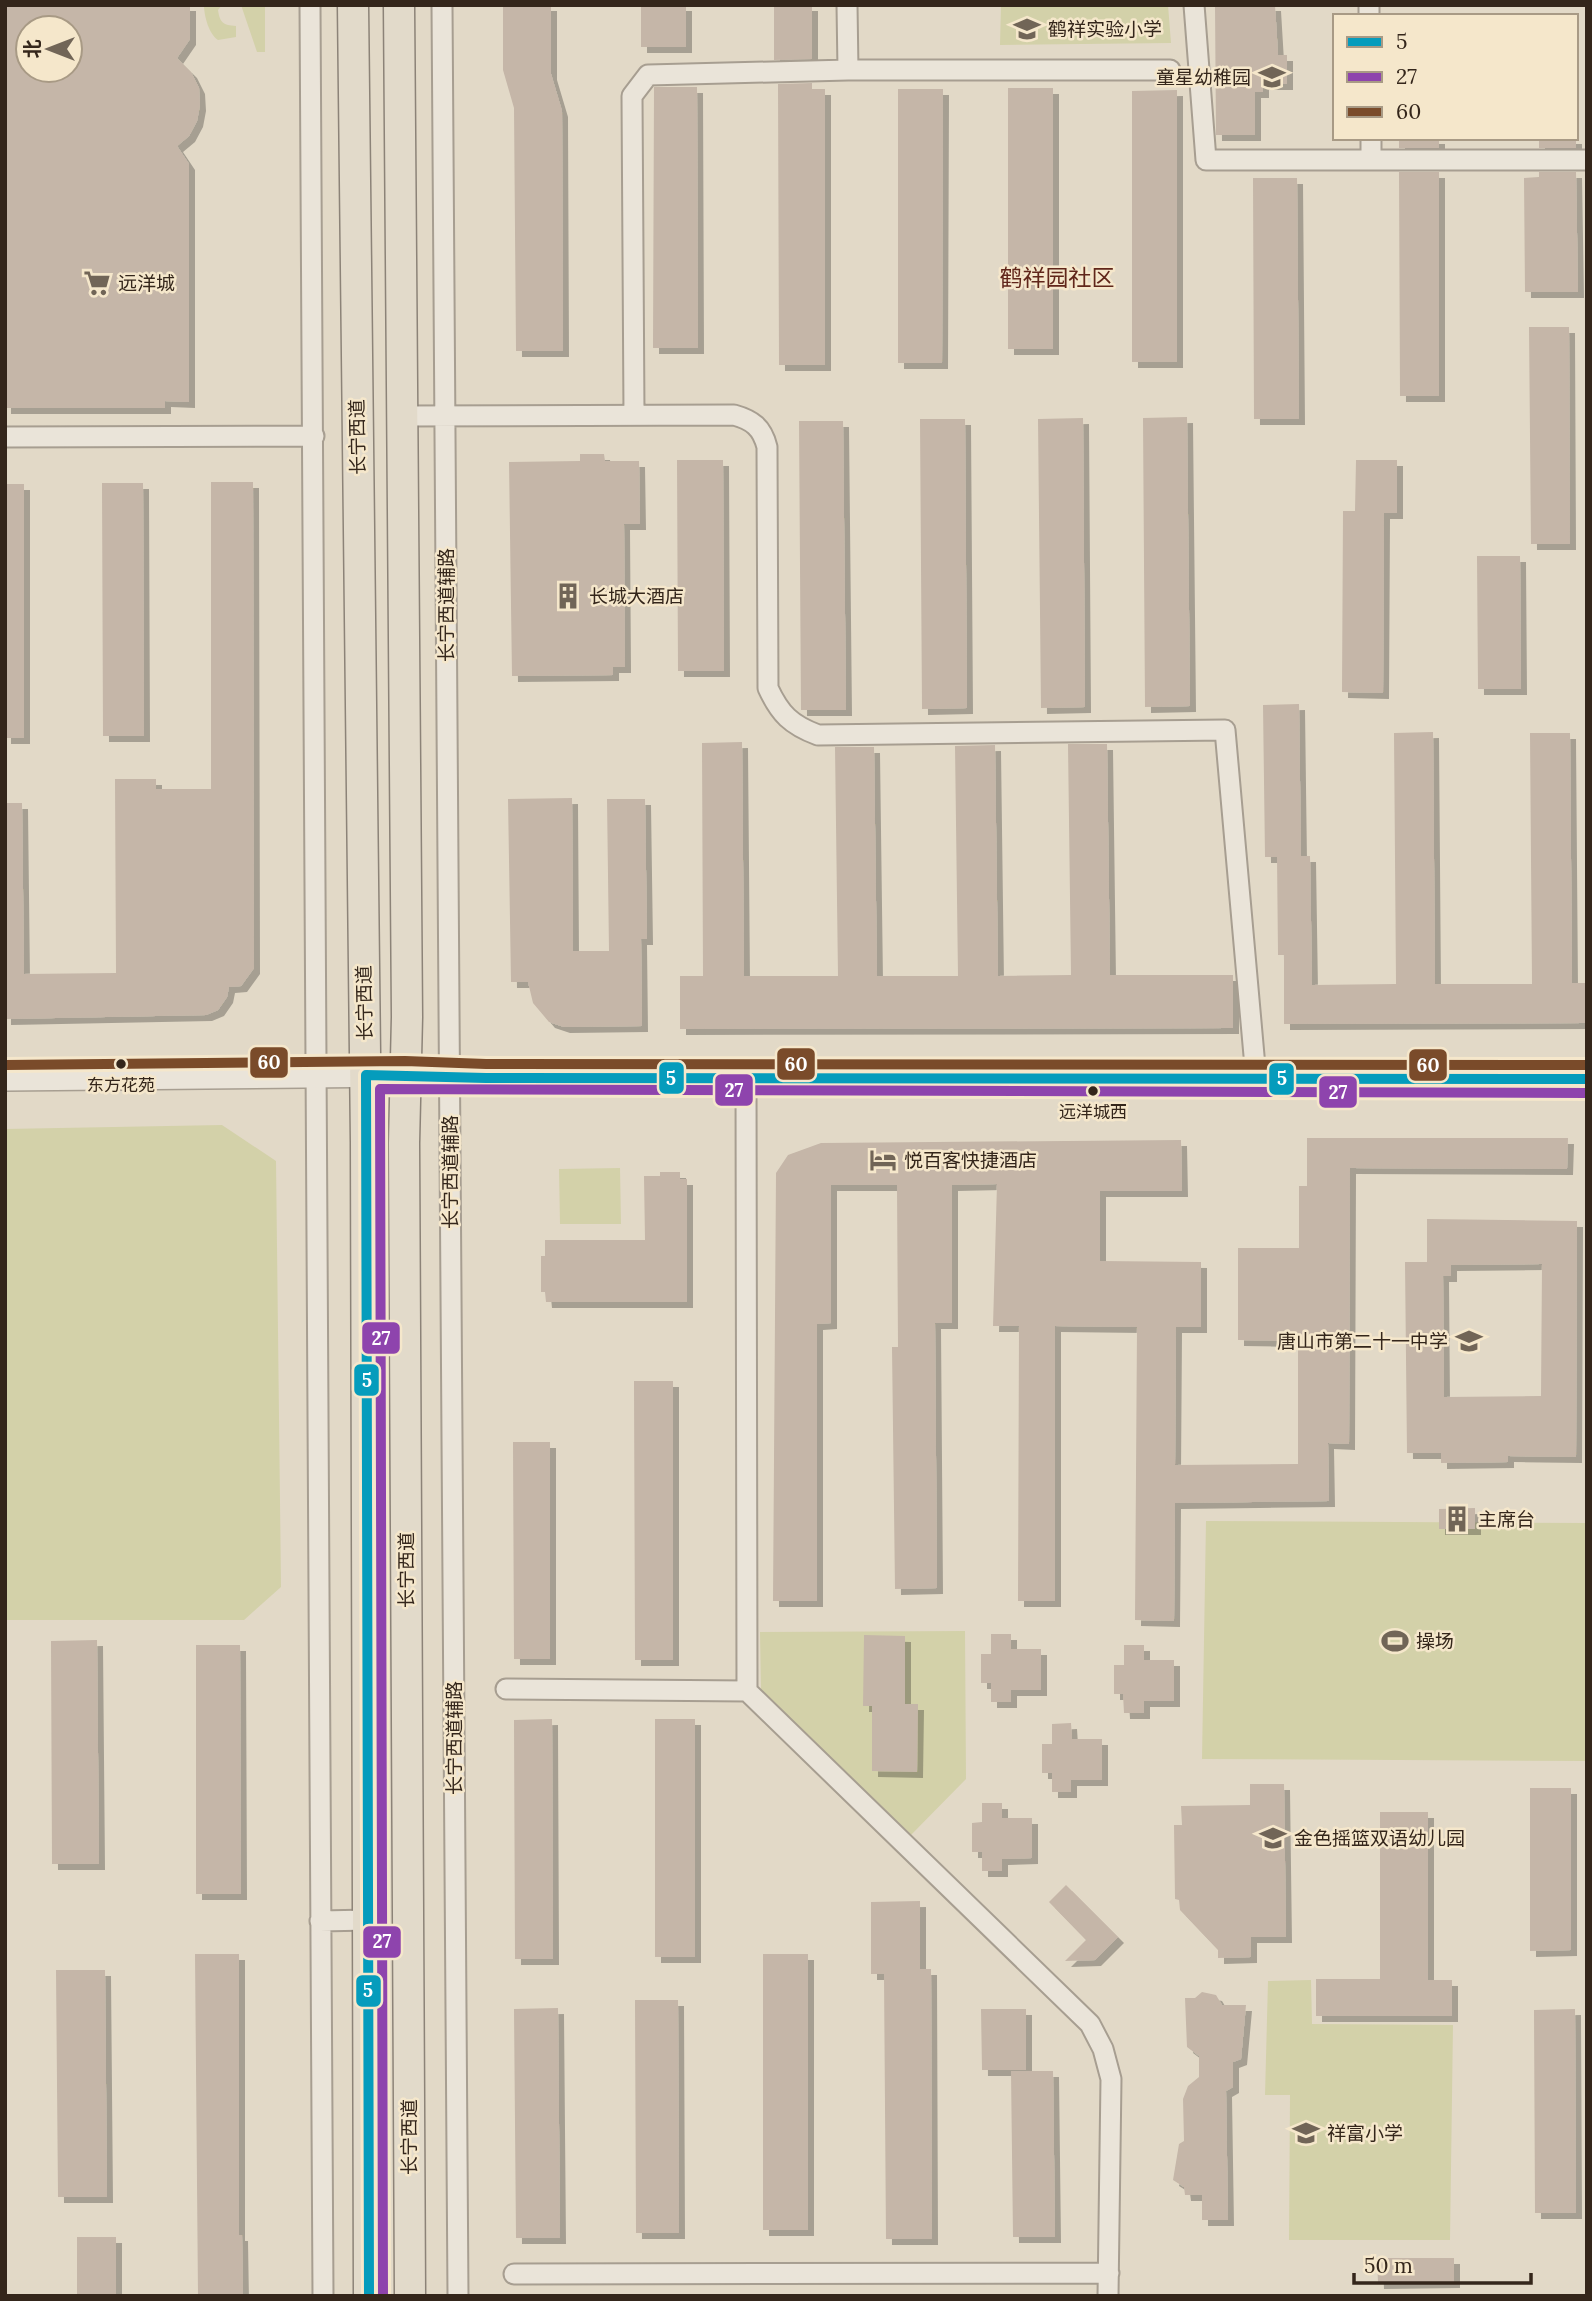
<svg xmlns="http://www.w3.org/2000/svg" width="1592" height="2301" font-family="Lora,'Noto Sans SC',serif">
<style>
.green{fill:#d3d1a9}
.building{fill:#c5b6a8;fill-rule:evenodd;filter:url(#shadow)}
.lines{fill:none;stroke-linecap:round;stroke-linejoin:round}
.minor-casing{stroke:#a79e91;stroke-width:23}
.tertiary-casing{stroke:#a79e91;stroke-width:26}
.primary-casing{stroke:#8c8378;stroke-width:33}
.minor{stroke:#eae4d9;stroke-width:19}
.tertiary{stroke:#eae4d9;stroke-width:23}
.primary{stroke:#e2daca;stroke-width:30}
.bus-1-casing{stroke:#f5e7cb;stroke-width:16}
.bus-2-casing{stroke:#f5e7cb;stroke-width:16}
.bus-3-casing{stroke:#f5e7cb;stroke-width:16}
.bus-1{stroke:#059cbc;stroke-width:10}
.bus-2{stroke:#8e44ad;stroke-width:10}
.bus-3{stroke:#7a4b2a;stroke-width:10}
.bus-dot{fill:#34261b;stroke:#f5e7cb;stroke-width:2.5}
.labels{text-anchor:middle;stroke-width:5;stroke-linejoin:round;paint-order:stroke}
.bus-label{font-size:17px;fill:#34261b;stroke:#f5e7cb}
.poi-label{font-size:19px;fill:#34261b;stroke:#f5e7cb;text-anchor:start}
.street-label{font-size:19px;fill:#34261b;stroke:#f5e7cb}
.quarter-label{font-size:23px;fill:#60261a;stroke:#f5e7cb}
.line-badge{stroke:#f5e7cb;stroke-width:2.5}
.badge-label{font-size:19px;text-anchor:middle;font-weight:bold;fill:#fff}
</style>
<defs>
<filter id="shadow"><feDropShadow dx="6" dy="6" stdDeviation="0" flood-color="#0004"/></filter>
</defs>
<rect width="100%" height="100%" fill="#e2d9c7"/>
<path class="green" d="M204,5H222L218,10C220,23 223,25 236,26V37L218,40C209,34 204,16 204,5Z
M241,5H265V52H257Z
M1001,5H1168L1171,43L1000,45Z
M222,1125L276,1161L281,1587L244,1620H5V1129Z
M620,1168L621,1224H560L559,1169Z
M1206,1521L1587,1523V1761L1202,1759Z
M965,1631L966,1779L909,1837L761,1691L760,1632Z
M1311,1980L1312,2024L1453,2025L1450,2240H1289L1290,2095H1265L1268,1981Z"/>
<path class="building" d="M5,5H190V39L177,58L191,72L199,88L200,105L197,121L189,136L177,146L189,164V402L165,401V408H5ZM28,28H70V70H28Z
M503,5H551V74L562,111L563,351H516L514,108L503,70Z
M641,5H686V47H641Z
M774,5H812V59L774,60Z
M1215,5H1275L1278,55H1287V84H1263V92H1255V135H1216Z
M812,83V89H825V365H779L778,84Z
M654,87H697L698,348H653Z
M1008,88H1053V349H1008Z
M898,89H943L942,363H898Z
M1177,90V362H1132V91Z
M1399,138H1439V148H1399Z
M1539,138H1576V148H1539Z
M1399,172H1439V396H1400Z
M1539,172H1576L1578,292H1525L1524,178L1539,177Z
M1253,178H1297L1299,419H1254Z
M1529,327H1569L1570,544H1531Z
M1187,417L1190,706L1145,707L1143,418Z
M1083,418L1085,707L1041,708L1038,419Z
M920,419H965L967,708L922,709Z
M799,421H843L846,710H801Z
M580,454H604L605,461H639L640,524H624L625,667H613V675L512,676L509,462L580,461Z
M677,460H723L724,671H678Z
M1356,460H1397V513H1384L1383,693L1342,692L1343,511H1355Z
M211,482H253L254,968L241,986L229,987L227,997L218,1010L206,1015L5,1019V803H22L24,974L116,973L115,779H156V789H211Z
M102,483H143L144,736H103Z
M5,484H24V738H5Z
M1477,556H1520L1521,689H1478Z
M1299,704L1301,856H1310L1312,985L1396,984L1394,733L1433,732L1435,984H1532L1530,733H1570L1572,983H1587V1023L1284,1024V955H1278L1277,857H1265L1263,705Z
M742,742L744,976H838L835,747H874L877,976H958L955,746L995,745L998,976L1071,975L1068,744H1107L1110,975H1233V1028L680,1029V976H703L702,743Z
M572,798L573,951H609L607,799H645L647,939H641L642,1026L564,1027L549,1022L533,1003L528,982H511L508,799Z
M1307,1138H1568L1567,1169L1350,1168L1349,1444L1328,1443L1329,1501L1175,1503L1174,1621L1135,1620L1137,1327L1055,1326V1601H1018L1019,1326H993L997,1184L952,1185V1323H935L937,1588L895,1589L892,1347H898L897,1185H831V1323L817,1324V1601H773L776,1173L788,1155L821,1143L1181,1140L1182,1191H1100V1261L1201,1262V1327H1176L1175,1465L1298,1464V1341L1238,1340V1248H1299V1186H1307Z
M660,1172H680V1179H687V1302H546L545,1292H541V1256H545V1240H645L644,1176H660Z
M1427,1219L1577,1221L1576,1457L1508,1456V1462L1441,1463V1453H1407L1405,1262H1427ZM1542,1264L1541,1396L1444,1397L1443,1276H1451V1265Z
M634,1381H673V1660H635Z
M513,1442H550V1659H514Z
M1475,1508V1529H1439V1509Z
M991,1634H1011V1649H1041V1690H1011V1702H991V1683H981V1654H991Z
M864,1635L905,1636V1704H918L917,1772L872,1771V1706H863Z
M97,1640L99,1864H52L51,1641Z
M196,1645H240L241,1894H196Z
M1124,1645H1144V1660H1174V1701H1144V1713H1124L1123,1694H1114V1665H1124Z
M552,1719L553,1959H515L514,1720Z
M655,1719H695V1957H655Z
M1071,1723L1072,1739H1102V1780H1071V1792H1052V1773H1042V1744H1052V1724Z
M1250,1784H1284L1286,1937H1251V1957L1218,1958V1950L1180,1910L1179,1900L1175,1899L1174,1825H1182L1181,1806L1250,1805Z
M1530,1788H1571V1950L1530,1951Z
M982,1803H1002V1818H1032V1858L1002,1859V1871H982V1852H972V1823L982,1822Z
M1380,1812H1428V1980H1452V2016H1316V1979H1380Z
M1066,1885L1118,1937L1095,1960L1065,1961L1086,1940L1049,1902Z
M920,1901V1969H931L932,2239H886L884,1974H871V1902Z
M195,1954H239V2235H242L243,2296H198Z
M763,1954H808V2230H763Z
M56,1970H105L107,2197H58Z
M1202,1992L1216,1995L1222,2005H1246L1241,2059L1233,2062V2087L1226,2091L1228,2220H1202V2195H1185L1184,2187L1173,2180L1179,2144L1184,2141L1183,2099L1188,2086L1199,2077V2056L1187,2047L1185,1998H1195Z
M635,2000H678L679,2233H636Z
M558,2008L560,2238H516L514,2009Z
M981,2009H1026V2070H982Z
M1575,2009L1576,2213H1535L1534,2010Z
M1011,2071H1053L1055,2237H1013Z
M77,2237H116V2296H77Z
M1377,2258H1454V2282L1378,2283Z"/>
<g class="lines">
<g class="minor-casing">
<path id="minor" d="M310,5L323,2296
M442,5L458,2296
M847,5L848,70
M1194,5L1206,160H1587
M1369,5V16
M1371,138V160
M634,414L632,96L648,75L848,70H1170
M401,416L734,415C752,420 762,427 767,447L768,688C780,714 791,725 818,735L1225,730L1256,1078
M5,437L314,436
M746,1077L747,1691
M506,1689L747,1691L1090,2024L1103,2049L1111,2079L1108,2296
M320,1921L369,1920
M514,2274L1109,2273"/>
</g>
<g class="tertiary-casing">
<path id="tertiary" d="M5,1079L405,1075L486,1078L1587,1079"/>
</g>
<g class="primary-casing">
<path id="primary" d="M353,5L366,1142L369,2296
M399,5L407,1017L404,1143L410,2296"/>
</g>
<use href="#minor" class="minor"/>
<use href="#tertiary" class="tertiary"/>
<use href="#primary" class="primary"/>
<g class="bus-1-casing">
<path id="bus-1" d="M369,2296L366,1075L486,1078L1587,1079"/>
</g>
<g class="bus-2-casing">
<path id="bus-2" d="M383,2296L380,1089L1587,1093"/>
</g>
<g class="bus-3-casing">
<path id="bus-3" d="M5,1065L405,1061L486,1064L1587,1065"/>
</g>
<use href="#bus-1" class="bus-1"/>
<use href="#bus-2" class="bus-2"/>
<use href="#bus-3" class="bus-3"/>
</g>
<defs>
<g id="school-bare" transform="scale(2.1)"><path d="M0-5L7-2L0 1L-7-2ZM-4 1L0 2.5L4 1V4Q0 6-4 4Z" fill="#716557" stroke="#f5e7cb" stroke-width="2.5" paint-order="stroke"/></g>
<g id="supermarket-bare" transform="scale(2.1)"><path d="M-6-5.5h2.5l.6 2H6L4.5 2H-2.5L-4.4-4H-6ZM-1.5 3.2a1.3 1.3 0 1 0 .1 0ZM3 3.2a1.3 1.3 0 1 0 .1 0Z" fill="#716557" stroke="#f5e7cb" stroke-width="2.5" paint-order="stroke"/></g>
<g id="building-bare" transform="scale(2.1)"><path d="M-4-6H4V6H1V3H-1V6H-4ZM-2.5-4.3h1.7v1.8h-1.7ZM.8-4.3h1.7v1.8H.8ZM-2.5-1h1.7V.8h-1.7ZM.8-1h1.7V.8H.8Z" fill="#716557" stroke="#f5e7cb" stroke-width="2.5" paint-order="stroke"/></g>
<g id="hotel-bare" transform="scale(2.1)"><path d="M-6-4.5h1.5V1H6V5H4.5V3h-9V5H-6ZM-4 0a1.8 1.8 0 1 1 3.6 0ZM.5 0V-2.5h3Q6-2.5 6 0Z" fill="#716557" stroke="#f5e7cb" stroke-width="2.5" paint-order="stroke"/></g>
<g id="stadium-bare" transform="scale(2.1)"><path d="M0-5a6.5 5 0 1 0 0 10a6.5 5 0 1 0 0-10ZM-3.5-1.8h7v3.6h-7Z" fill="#716557" stroke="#f5e7cb" stroke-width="2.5" paint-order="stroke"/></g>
</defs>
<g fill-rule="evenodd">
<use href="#school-bare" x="1027" y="29"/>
<use href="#school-bare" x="1272" y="77"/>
<use href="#supermarket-bare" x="97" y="283"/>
<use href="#building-bare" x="568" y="596"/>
<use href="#hotel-bare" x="883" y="1160"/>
<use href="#school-bare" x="1469" y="1341"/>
<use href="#building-bare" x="1457" y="1519"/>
<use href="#stadium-bare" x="1395" y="1641"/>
<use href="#school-bare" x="1273" y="1838"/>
<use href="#school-bare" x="1306" y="2133"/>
</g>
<g class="bus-dot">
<circle cx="121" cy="1064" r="6"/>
<circle cx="1093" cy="1091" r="6"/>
</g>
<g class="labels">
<g class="bus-label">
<text x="121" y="1091">东方花苑</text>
<text x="1093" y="1118">远洋城西</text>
</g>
<g class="poi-label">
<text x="1048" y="36">鹤祥实验小学</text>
<text x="1251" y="84" text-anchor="end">童星幼稚园</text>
<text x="118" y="290">远洋城</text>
<text x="589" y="603">长城大酒店</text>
<text x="904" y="1167">悦百客快捷酒店</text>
<text x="1448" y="1348" text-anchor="end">唐山市第二十一中学</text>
<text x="1478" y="1526">主席台</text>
<text x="1416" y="1648">操场</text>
<text x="1294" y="1845">金色摇篮双语幼儿园</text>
<text x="1327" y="2140">祥富小学</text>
</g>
<g class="street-label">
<text transform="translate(357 437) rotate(-91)" y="7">长宁西道</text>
<text transform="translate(446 605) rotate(-90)" y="7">长宁西道辅路</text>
<text transform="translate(364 1003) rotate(-91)" y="7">长宁西道</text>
<text transform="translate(450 1172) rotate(-90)" y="7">长宁西道辅路</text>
<text transform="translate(406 1570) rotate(-90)" y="7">长宁西道</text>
<text transform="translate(454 1738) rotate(-90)" y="7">长宁西道辅路</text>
<text transform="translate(409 2137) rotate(-90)" y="7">长宁西道</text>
</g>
<g class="quarter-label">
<text x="1057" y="286">鹤祥园社区</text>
</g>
</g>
<g class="line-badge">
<rect x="249" y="1046" width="40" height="33" rx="7" fill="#7a4b2a"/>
<rect x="776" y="1047" width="40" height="34" rx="7" fill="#7a4b2a"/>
<rect x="1408" y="1048" width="40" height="34" rx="7" fill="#7a4b2a"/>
<rect x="658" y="1061" width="27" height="34" rx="7" fill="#059cbc"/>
<rect x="1268" y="1062" width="27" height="34" rx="7" fill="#059cbc"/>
<rect x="714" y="1073" width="40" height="34" rx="7" fill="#8e44ad"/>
<rect x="1318" y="1075" width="40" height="34" rx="7" fill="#8e44ad"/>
<rect x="361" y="1321" width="40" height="34" rx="7" fill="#8e44ad"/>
<rect x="353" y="1363" width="27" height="34" rx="7" fill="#059cbc"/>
<rect x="362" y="1925" width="40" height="34" rx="7" fill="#8e44ad"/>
<rect x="355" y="1974" width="27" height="34" rx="7" fill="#059cbc"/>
</g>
<g class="badge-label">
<text x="269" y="1069">60</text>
<text x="796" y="1071">60</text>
<text x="1428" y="1072">60</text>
<text x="671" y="1085">5</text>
<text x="1282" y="1085">5</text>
<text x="734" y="1097">27</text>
<text x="1338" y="1099">27</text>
<text x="381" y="1345">27</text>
<text x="367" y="1387">5</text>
<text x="382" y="1948">27</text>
<text x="368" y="1997">5</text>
</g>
<rect width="1592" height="2301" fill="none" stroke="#34261b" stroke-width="14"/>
<rect x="1333" y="14" width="245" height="126" fill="#f5e7cb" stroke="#a89a85" stroke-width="2"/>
<rect x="1347" y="37" width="35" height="10" fill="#059cbc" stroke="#a89a85" stroke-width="2"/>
<text x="1396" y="49" font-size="21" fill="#34261b">5</text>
<rect x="1347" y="72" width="35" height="10" fill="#8e44ad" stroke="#a89a85" stroke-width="2"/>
<text x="1396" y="84" font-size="21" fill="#34261b">27</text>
<rect x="1347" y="107" width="35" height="10" fill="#7a4b2a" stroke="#a89a85" stroke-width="2"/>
<text x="1396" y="119" font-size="21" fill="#34261b">60</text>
<g transform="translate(49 49) rotate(270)"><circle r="33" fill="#f5e7cb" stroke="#a89a85" stroke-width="2"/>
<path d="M0-5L12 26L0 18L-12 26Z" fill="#716557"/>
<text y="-10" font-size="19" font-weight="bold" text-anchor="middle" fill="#34261b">北</text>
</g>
<path d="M1354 2273v10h177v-10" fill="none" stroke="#34261b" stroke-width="3.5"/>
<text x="1364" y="2273" font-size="21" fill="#34261b" stroke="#f5e7cb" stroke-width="5" paint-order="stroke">50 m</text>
</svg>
